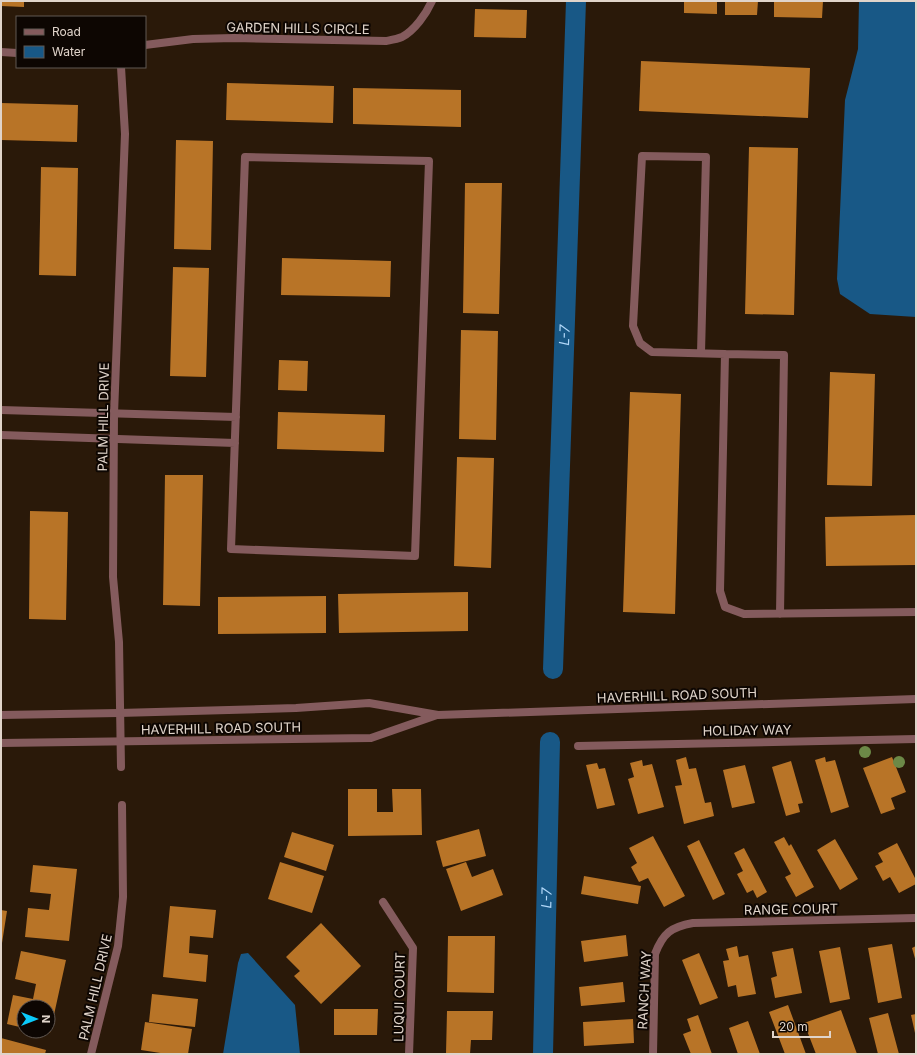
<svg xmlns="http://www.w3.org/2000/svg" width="917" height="1055" font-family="Inter,sans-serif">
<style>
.water{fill:#185886}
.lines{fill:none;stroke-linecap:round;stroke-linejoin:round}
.canal{stroke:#185886;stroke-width:20}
.building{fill:#b87427}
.service{stroke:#845b5d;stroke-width:8}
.minor{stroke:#845b5d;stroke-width:8}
.tertiary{stroke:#845b5d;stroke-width:8}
.tree{fill:#6c8947}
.labels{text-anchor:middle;stroke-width:4;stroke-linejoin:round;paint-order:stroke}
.street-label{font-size:13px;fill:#e0d4ca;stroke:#0d0602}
.water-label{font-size:14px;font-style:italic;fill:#b1d7f8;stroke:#0d0602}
</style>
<rect width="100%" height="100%" fill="#2a1909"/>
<path class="water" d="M859,1H916V317L870,314L840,294L837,279L845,100L858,49Z
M248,953L295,1005L300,1054H223L238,963L241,954Z"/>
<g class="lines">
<g class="canal">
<path id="s1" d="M553,669L576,1"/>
<path id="s2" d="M543,1054L550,742"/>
</g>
</g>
<path class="building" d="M1,1H24V7L1,6Z
M684,1H717V14L684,13Z
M725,1H758L757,15H725Z
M774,1H823L822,18L774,17Z
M475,9L527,10L526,38L474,37Z
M641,61L810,68L808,118L639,111Z
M227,83L334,86L333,123L226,120Z
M353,88L461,90V127L353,124Z
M1,103L78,105L77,142L1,140Z
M176,140L213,141L211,250L174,249Z
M749,147L798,148L794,315L745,314Z
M41,167L78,168L76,276L39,275Z
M465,183H502L499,314L463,313Z
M282,258L391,261L390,297L281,295Z
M173,267L209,268L206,377L170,376Z
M461,330L498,331L496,440L459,439Z
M279,360L308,361L307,391L278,390Z
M830,372L875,374L872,486L827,485Z
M630,392L681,394L675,614L623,612Z
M278,412L385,415L384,452L277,449Z
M457,457L494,458L491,568L454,566Z
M165,475H203L200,606L163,605Z
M30,511L68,512L66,620L29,619Z
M916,515V565L826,566L825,517Z
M468,592V631L339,633L338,594Z
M326,596V633L218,634V597Z
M686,757L689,769L696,768L705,803L711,802L714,816L684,824L675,786L682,785L676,760Z
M825,757L826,762L835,760L849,807L831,813L815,760Z
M892,757L906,792L891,798L895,809L881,814L863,768Z
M642,760L643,766L652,764L664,807L638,814L628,779L634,777L630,763Z
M791,761L803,803L798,804L800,812L786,816L772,767Z
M597,763L599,769L605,768L615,805L597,809L586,765Z
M745,765L755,803L732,808L723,770Z
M348,789H377V812H393L392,789H421L422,835L348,836Z
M479,829L486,856L443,867L436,841Z
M292,832L334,845L326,871L284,857Z
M653,836L685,896L664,907L648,878L639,882L631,867L637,863L629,848Z
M784,837L789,846L791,844L814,887L796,897L785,877L791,874L774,842Z
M835,839L858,879L840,890L817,850Z
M699,840L725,894L713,900L687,846Z
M897,843L916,880V884L899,893L890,877L883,881L875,866L883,862L878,853Z
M744,848L767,892L757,898L753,890L747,893L737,874L743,871L734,853Z
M280,862L324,876L312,913L268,899Z
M466,862L472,877L493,869L503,895L461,911L446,869Z
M33,865L77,869L69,941L25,937L28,908L49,910L51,894L30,892Z
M584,876L641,886L638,904L581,894Z
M170,906L216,910L213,938L190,936L189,953L208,955L206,982L163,977Z
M1,910L7,911L2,943H1Z
M321,923L361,966L321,1004L294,976L300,971L286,957Z
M626,935L628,956L584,962L581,941Z
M448,936H495L494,993L447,992Z
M892,944L902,998L878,1003L868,948Z
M737,946L739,957L748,955L756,994L738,997L736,985L728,987L723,961L729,960L726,949Z
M916,946V962L912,948Z
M840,947L850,999L830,1003L819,951Z
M793,948L802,993L775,998L771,978L777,976L772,952Z
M21,951L66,960L50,1033L43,1032L48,1031V1007H24V1028L7,1024L13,995L33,999L36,984L15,979Z
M699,953L718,998L700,1005L682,960Z
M623,982L625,1002L581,1006L579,987Z
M152,994L198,999L195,1027L149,1022Z
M788,1005L806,1054H785L769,1012Z
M334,1009H378L377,1035H334Z
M841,1010L857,1054H816L804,1023Z
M447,1011H493L492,1040H471L470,1054H446Z
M888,1013L899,1054H878L869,1018Z
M916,1014V1033H915L911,1015Z
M698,1015L712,1054H691L683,1034L691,1031L687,1019Z
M633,1019L634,1043L584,1046L583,1022Z
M748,1021L760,1054H738L729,1028Z
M145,1022L192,1029L188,1054H167L141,1050Z
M1,1038L46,1050L45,1054H1Z"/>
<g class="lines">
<path class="service" d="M245,157L429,161L415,556L231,549Z
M701,353L706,157L642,156L633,326L640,343L652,352L725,354L720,591L725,607L744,614L916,612
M725,354L784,355L780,614
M1,410L236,417
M1,435L235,443"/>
<path class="minor" d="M145,45L193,39L234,38L386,41C391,40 397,39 402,37C415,30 426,14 432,1
M1,52L17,53
M578,746L916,739
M121,767L119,642L113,577L114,414L125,134L121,67
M383,902L413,948L409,1054
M91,1054L118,946L123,897L122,805
M653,1054L655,954C663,933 671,927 693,923L916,918"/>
<path class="tertiary" d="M1,715L119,713L296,708L369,703L438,715L916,699
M1,743L371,738L437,715"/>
</g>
<g class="tree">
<circle cx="865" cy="752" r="6"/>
<circle cx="899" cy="762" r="6"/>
</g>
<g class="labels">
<g class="street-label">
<text transform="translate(298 28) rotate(1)" y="5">GARDEN HILLS CIRCLE</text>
<text transform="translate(103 417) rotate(-89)" y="5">PALM HILL DRIVE</text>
<text transform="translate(677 695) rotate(-2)" y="5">HAVERHILL ROAD SOUTH</text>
<text transform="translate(221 728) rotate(-1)" y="5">HAVERHILL ROAD SOUTH</text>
<text transform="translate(747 730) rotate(-1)" y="5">HOLIDAY WAY</text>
<text transform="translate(791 909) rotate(-1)" y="5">RANGE COURT</text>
<text transform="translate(95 987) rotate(-77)" y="5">PALM HILL DRIVE</text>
<text transform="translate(644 990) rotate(-87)" y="5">RANCH WAY</text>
<text transform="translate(399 997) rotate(-89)" y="5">LUQUI COURT</text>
</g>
<g class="water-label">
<text dy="5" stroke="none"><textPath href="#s1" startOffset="334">L-7</textPath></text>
<text dy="5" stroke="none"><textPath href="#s2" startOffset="156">L-7</textPath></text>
</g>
</g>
<rect width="917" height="1055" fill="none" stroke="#e0d4ca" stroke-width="4"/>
<rect x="16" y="16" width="130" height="52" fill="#0d0602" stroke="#615852"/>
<rect x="24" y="29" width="20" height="6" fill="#845b5d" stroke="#615852"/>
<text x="52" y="36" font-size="12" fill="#e0d4ca">Road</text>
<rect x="24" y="46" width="20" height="12" fill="#185886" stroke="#615852"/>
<text x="52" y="56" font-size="12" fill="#e0d4ca">Water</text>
<g transform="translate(36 1019) rotate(90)"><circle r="19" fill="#0d0602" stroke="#615852"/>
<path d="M0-3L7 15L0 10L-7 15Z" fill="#0bcafa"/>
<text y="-6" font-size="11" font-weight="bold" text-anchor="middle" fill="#e0d4ca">N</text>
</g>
<path d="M773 1031v6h57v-6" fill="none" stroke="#e0d4ca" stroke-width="2"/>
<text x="779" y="1031" font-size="12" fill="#e0d4ca" stroke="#0d0602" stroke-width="3" paint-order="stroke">20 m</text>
</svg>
